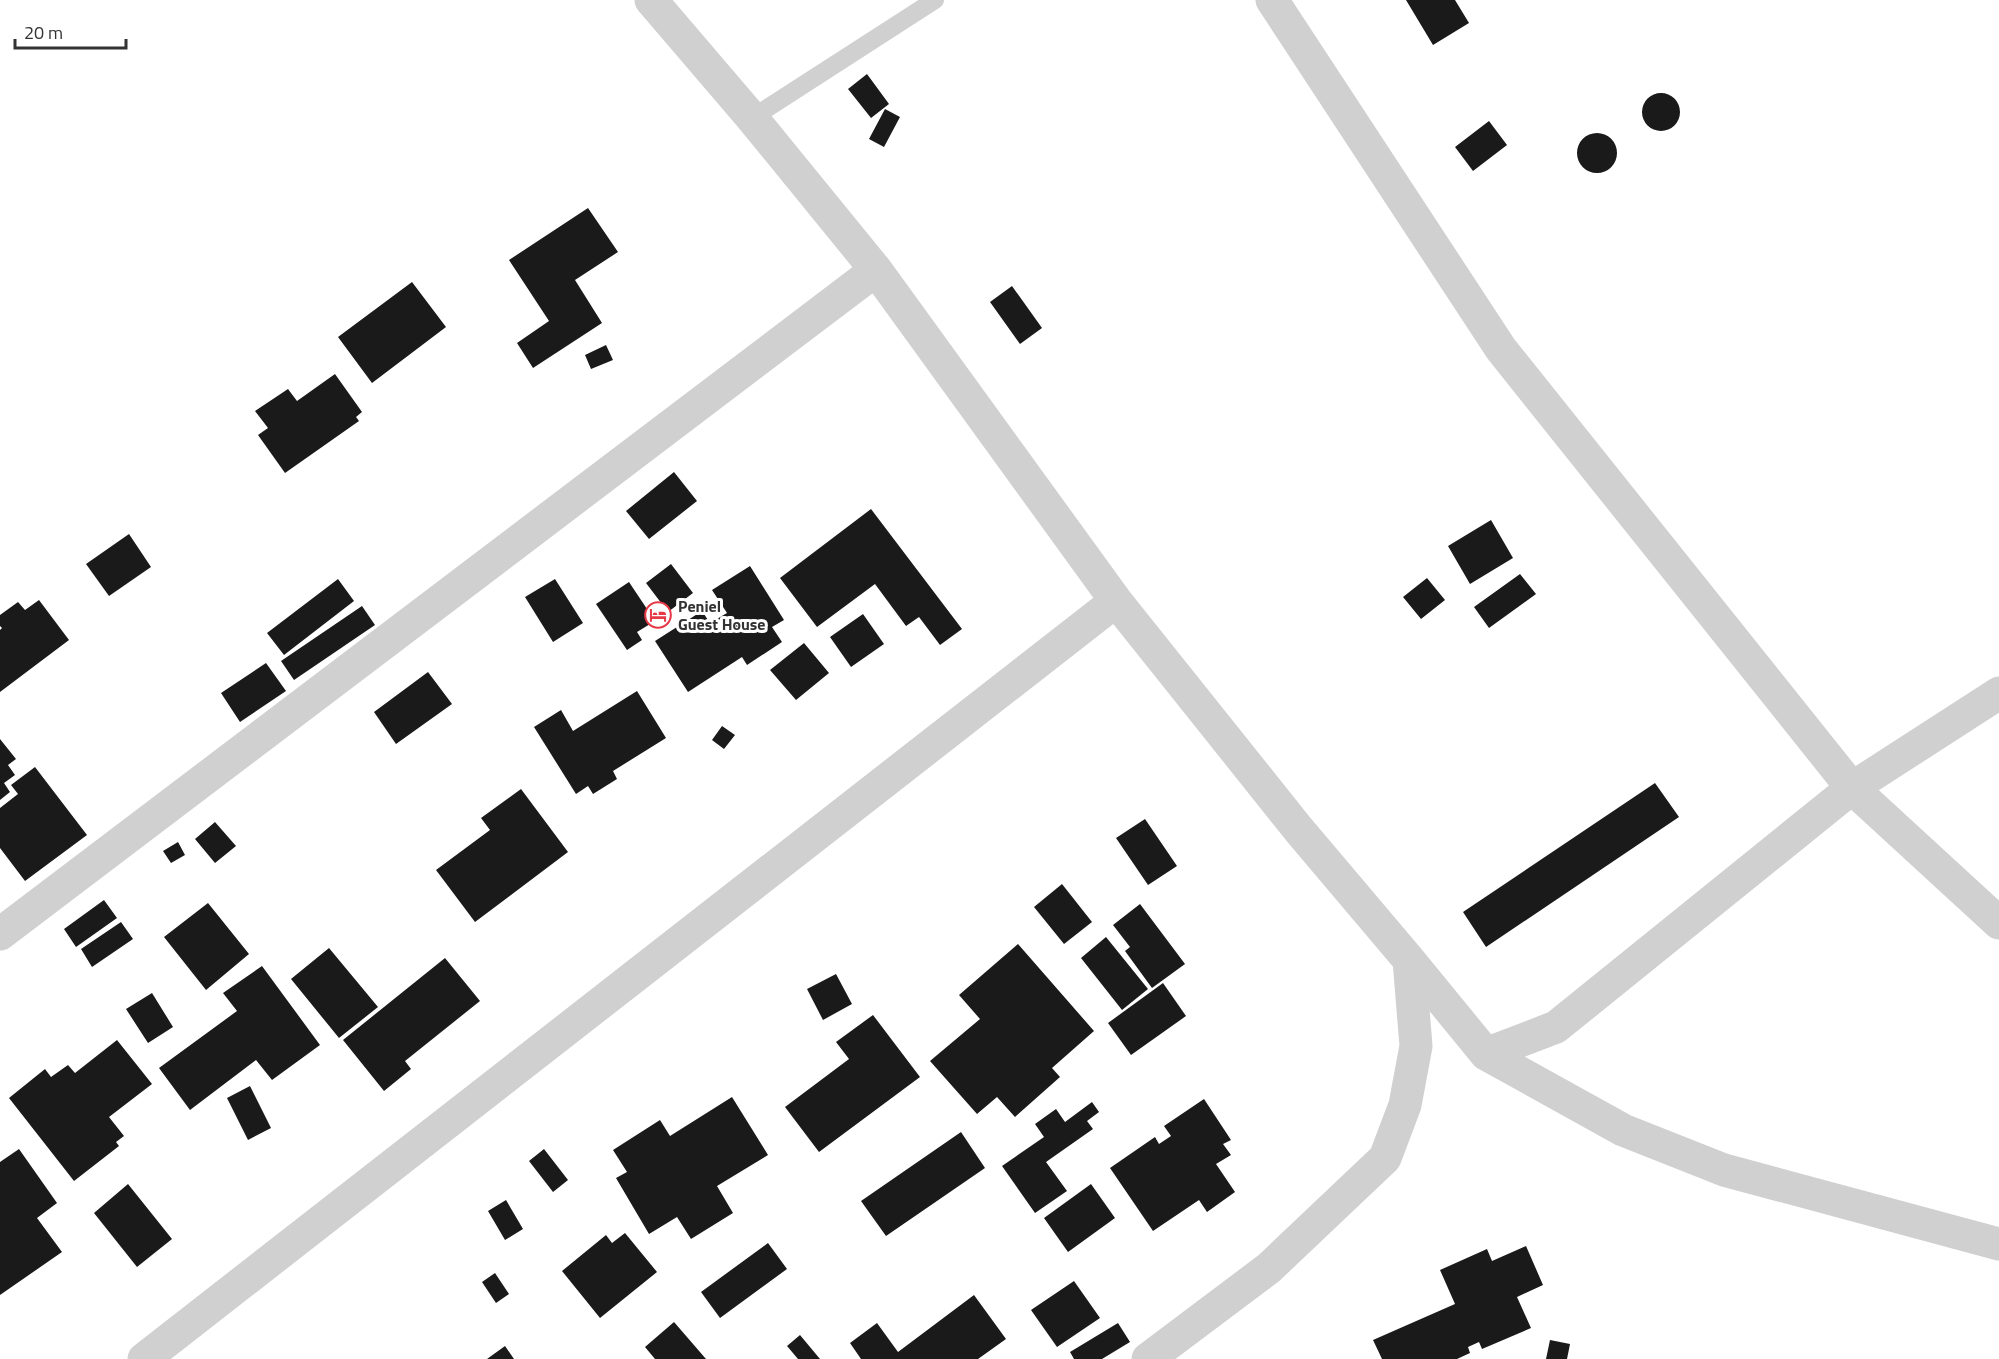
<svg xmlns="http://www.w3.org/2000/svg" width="1999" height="1359" font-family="'Titillium Web',sans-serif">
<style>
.building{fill:#1a1a1a}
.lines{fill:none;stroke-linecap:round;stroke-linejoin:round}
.service{stroke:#d0d0d0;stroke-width:18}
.minor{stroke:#d0d0d0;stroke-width:33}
.labels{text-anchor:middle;stroke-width:6;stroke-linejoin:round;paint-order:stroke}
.poi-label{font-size:16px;font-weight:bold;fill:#333;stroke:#fff;text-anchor:start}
</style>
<rect width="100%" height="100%" fill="#fff"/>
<path class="building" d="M1406,0H1455L1469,23L1433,45Z
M867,74L889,104L871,118L848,89Z
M1642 112a19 19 0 1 1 38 0a19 19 0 1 1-38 0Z
M885,109L900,117L884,147L869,139Z
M1489,121L1507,145L1473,171L1455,147Z
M1577 153a20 20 0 1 1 40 0a20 20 0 1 1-40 0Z
M588,208L618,252L575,280L602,323L533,368L517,343L549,321L509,260Z
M412,282L446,327L372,383L338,337Z
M1012,286L1042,328L1020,344L990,302Z
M606,345L613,360L591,369L585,355Z
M335,374L362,412L356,417L359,421L285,473L258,435L268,428L255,411L288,389L297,401Z
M674,472L697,501L649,539L626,511Z
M871,509L962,629L940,645L919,617L906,626L875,584L817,627L780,578Z
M1491,520L1513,558L1470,584L1448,546Z
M129,534L151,567L109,596L86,564Z
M671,564L693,593L668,612L646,583Z
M750,566L784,620L772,627L782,642L747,665L742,657L688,692L655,641L702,611L710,623L727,613L712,590Z
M1520,574L1536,594L1489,628L1474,607Z
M1427,578L1445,600L1421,619L1403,597Z
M338,579L354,601L284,655L267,633Z
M555,579L583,623L553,642L525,597Z
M629,582L655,621L637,632L642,640L627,650L596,604Z
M39,600L69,640L0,692V630L2,628L0,626V615L18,602L25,610Z
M362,606L375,625L294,680L281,661Z
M863,614L884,644L851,667L830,637Z
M804,643L829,673L796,700L770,670Z
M266,663L286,691L240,722L221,693Z
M428,672L452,704L396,744L374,712Z
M637,691L666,738L613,771L617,779L593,794L588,786L576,794L534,727L561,710L573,731Z
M722,726L735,735L724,749L712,740Z
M0,739L16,759L8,765L15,775L4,783L10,792L0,800Z
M35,767L87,835L25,881L0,848V808L18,794L11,785Z
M1655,783L1679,817L1486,947L1463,912Z
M521,789L568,852L475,922L436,870L490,830L481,818Z
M1145,819L1177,866L1148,885L1116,838Z
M215,822L236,846L215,863L195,839Z
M178,842L185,855L171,863L163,851Z
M1062,884L1092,922L1064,944L1034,907Z
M104,900L117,918L76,947L64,929Z
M208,903L249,954L206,990L164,937Z
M1140,904L1185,964L1152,988L1125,951L1130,947L1113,925Z
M121,922L133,939L92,967L81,949Z
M1106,937L1148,989L1122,1010L1081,958Z
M1018,944L1094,1031L1052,1068L1060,1077L1015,1117L997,1097L977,1114L930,1061L980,1019L959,995Z
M329,948L378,1007L339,1038L291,979Z
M445,958L480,1001L405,1061L411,1069L384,1091L343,1040Z
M262,966L320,1045L272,1080L256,1060L190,1110L159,1068L237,1011L223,993Z
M836,974L852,1004L823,1020L807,989Z
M1163,983L1186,1016L1131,1055L1108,1023Z
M152,993L173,1027L148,1043L126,1009Z
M873,1015L920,1077L819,1152L785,1107L849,1059L836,1042Z
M117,1040L152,1084L109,1117L124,1136L116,1142L119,1146L74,1181L9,1098L45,1069L51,1077L68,1065L75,1073Z
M250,1086L271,1128L248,1140L227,1098Z
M732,1097L768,1155L717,1186L733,1213L691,1239L677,1217L649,1234L616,1178L627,1172L613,1150L660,1120L670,1136Z
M1204,1099L1231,1140L1223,1144L1231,1155L1216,1164L1235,1192L1207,1212L1199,1200L1153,1231L1110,1168L1155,1137L1159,1144L1171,1136L1164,1126Z
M1092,1102L1099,1112L1087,1121L1093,1129L1046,1162L1067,1191L1035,1213L1002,1166L1044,1137L1035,1124L1056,1109L1065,1122Z
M961,1132L985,1168L886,1236L861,1201Z
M19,1149L57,1203L37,1218L62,1252L0,1295V1162Z
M544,1149L568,1180L553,1192L529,1161Z
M128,1184L172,1239L137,1267L94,1213Z
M1091,1184L1115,1218L1068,1252L1044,1218Z
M506,1200L523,1229L505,1240L488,1211Z
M625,1233L657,1272L600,1318L562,1271L606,1235L612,1243Z
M768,1243L787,1269L720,1318L701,1292Z
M1526,1246L1543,1285L1517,1297L1531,1328L1482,1349L1479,1342L1468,1347L1470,1353L1457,1359H1382L1373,1340L1455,1304L1440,1270L1487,1249L1492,1261Z
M495,1273L509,1294L496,1303L482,1282Z
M1074,1281L1100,1318L1057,1347L1031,1310Z
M974,1295L1006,1339L978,1359H861L850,1343L877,1323L898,1352Z
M674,1322L706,1359H655L645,1347Z
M1118,1323L1130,1342L1102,1359H1074L1070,1352Z
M800,1335L820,1359H798L787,1346Z
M1550,1340L1570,1344L1567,1359H1546Z
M505,1346L514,1359H487Z"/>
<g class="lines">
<path class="service" d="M752,118L935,0"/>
<path class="minor" d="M651,0L752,118L876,270L1116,601L1299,830L1409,960L1486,1054L1623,1130L1724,1170L1999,1244
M1272,0L1501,349L1852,788L1999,923
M0,934L876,270
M1486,1054L1556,1027L1852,788L1999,693
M144,1359L1116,601
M1148,1359L1269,1268L1385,1158L1405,1105L1416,1046L1409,960"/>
</g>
<defs>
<g id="hotel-ring" transform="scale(1.35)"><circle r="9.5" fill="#fff" stroke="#e63946" stroke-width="1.5"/><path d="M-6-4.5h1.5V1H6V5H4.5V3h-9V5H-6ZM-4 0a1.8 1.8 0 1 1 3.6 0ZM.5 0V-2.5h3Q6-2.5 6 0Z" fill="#e63946"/></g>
</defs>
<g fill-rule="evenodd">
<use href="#hotel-ring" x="658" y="615"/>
</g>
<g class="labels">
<g class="poi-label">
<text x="678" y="612">Peniel<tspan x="678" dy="18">Guest House</tspan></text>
</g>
</g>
<path d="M15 39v9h111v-9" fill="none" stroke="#333333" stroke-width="3"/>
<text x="24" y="39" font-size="18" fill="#333333" stroke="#ffffff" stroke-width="4.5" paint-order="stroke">20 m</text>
</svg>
